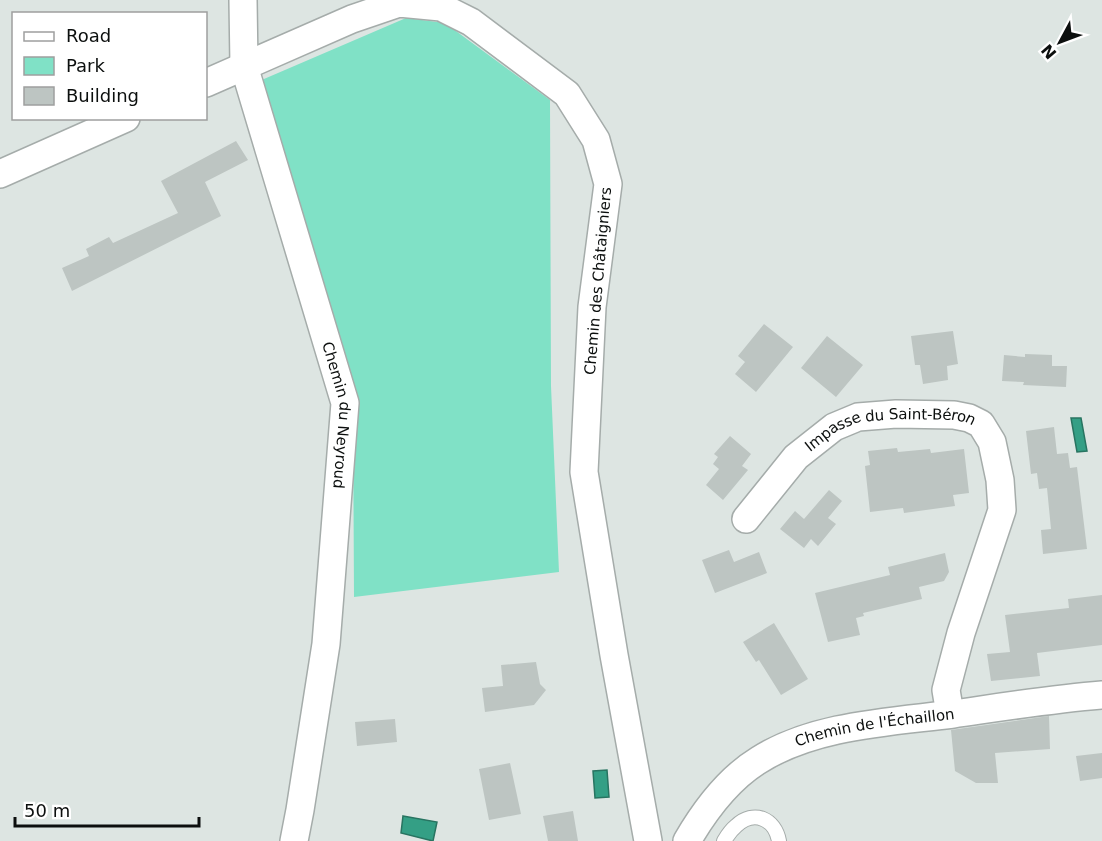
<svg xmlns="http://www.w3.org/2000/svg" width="1102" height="841" font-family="'DejaVu Sans',sans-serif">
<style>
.green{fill:#80e1c6}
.water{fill:#349f85;stroke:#287461;stroke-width:1.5}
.building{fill:#bdc5c2}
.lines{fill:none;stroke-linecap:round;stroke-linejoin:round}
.service-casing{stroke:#a5acaa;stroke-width:16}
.minor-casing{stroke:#a5acaa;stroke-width:30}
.service{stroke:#fff;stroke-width:14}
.minor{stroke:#fff;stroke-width:27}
.labels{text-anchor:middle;stroke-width:6;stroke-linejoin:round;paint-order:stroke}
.street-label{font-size:15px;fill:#0c0f0e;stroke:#fff}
</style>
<rect width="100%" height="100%" fill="#dde5e2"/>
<path class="green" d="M406,18L445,23L550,100L551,386L559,572L354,597L353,402L257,82Z"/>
<path class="water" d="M1071,418H1081L1087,451L1077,452Z
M607,770L609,797L595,798L593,771Z
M403,816L437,822L433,841L401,833Z"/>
<path class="building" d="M236,141L248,160L205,182L221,216L72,291L62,268L89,256L86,249L109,237L113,243L178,213L161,181Z
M764,324L793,347L756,392L735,374L745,362L738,356Z
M953,331L958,364L947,366L948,380L923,384L920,365H915L911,336Z
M827,336L863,365L836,397L801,368Z
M1025,354L1052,355V366H1067L1066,387L1023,385L1024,382L1002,381L1004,355L1025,357Z
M1054,427L1057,454L1068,453L1070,468L1077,467L1087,549L1043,554L1041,530L1051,529L1047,488L1039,489L1037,473L1031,474L1026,431Z
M730,436L751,454L742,466L748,470L723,500L706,485L719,469L713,464L718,457L714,454Z
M897,448L898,452L930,449L931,453L964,449L969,493L953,495L955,506L904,513L903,508L870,512L865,466L870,465L868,451Z
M829,490L842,501L828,518L836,524L818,546L811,539L804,548L780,529L795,511L804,519Z
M729,550L734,562L759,552L767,573L715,593L702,560Z
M945,553L949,572L944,581L919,587L922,599L863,613L864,616L856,618L860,635L828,642L815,593L890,575L888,567Z
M1102,595V645L1037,653L1040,676L991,681L987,654L1010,652L1005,615L1069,608L1068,599Z
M774,623L808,679L781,695L759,660L756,662L743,642Z
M536,662L540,684L546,690L534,705L485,712L482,688L503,686L501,665Z
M1049,716L1050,749L995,753L998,783H976L955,771L951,730Z
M395,719L397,742L357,746L355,722Z
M1102,753V778L1080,781L1076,756Z
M510,763L521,814L489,820L479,769Z
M573,811L578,841H548L543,816Z"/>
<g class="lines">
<g class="service-casing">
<path id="service" d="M724,841C727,836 731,830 736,826C754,809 775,819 779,841"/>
</g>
<g class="minor-casing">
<g id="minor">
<path id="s1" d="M243,0L244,66L345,403L326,644L300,810L294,841"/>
<path d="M206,83L352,19L399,3L441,7L471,22L567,94L596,140L608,184L592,307L584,472L614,655L648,841"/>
<path d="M0,174L126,118"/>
<path id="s2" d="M746,519L796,457L834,427L858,417L896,414L954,415L969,418L981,424L992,442L1000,480L1002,510L961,633L946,690L950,714"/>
<path id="s3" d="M687,841C705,810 728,779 759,760C814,725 890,722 953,714C1002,707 1052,699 1102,695"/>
</g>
</g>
<use href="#service" class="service"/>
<use href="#minor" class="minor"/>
</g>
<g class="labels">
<g class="street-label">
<text transform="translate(598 281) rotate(-85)" y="5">Chemin des Châtaigniers</text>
<text dy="5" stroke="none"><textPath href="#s1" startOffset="429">Chemin du Neyroud</textPath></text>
<text dy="5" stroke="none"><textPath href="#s2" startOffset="183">Impasse du Saint-Béron</textPath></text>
<text dy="5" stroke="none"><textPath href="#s3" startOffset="231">Chemin de l'Échaillon</textPath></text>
</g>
</g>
<rect x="12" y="12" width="195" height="108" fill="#ffffff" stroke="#9e9f9f" stroke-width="1.5"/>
<rect x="24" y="32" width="30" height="9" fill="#ffffff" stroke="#9e9f9f" stroke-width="1.5"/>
<text x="66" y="42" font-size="18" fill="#0c0f0e">Road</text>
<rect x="24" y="57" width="30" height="18" fill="#80e1c6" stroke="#9e9f9f" stroke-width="1.5"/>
<text x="66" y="72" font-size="18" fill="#0c0f0e">Park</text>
<rect x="24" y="87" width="30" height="18" fill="#bdc5c2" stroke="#9e9f9f" stroke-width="1.5"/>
<text x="66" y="102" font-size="18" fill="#0c0f0e">Building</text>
<g transform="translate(1060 42) rotate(229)" stroke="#ffffff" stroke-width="4.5" paint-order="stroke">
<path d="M0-4.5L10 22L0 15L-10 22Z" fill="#0c0f0e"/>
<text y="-9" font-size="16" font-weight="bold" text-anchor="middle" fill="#0c0f0e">N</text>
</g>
<path d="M15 817v9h184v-9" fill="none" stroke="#0c0f0e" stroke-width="3"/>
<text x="24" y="817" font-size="18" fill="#0c0f0e" stroke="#ffffff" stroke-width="4.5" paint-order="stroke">50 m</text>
</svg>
